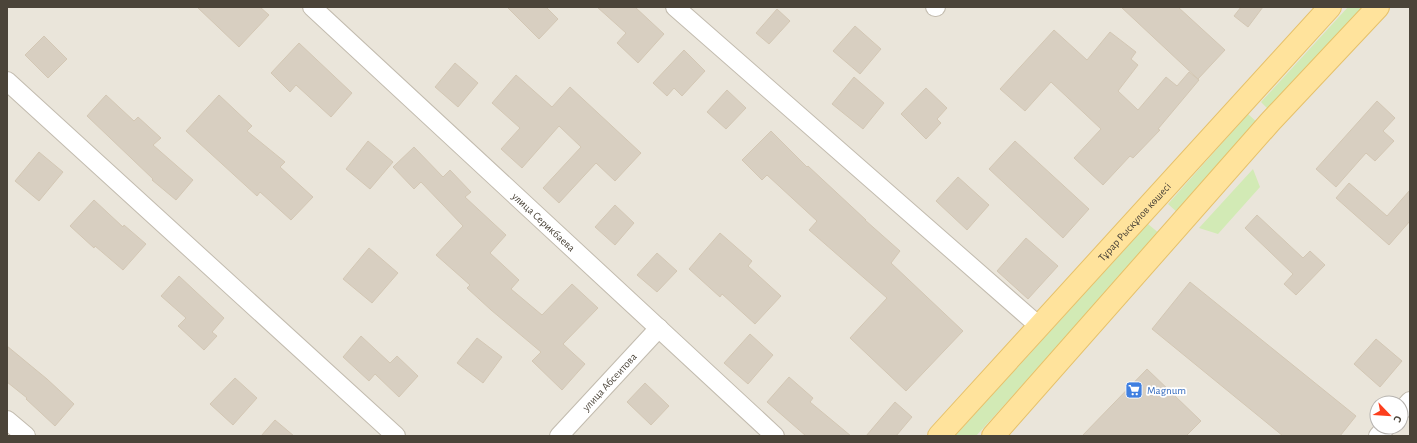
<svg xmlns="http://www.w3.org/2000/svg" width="1417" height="443" font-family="'Alegreya Sans',sans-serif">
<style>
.residential{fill:#eae5da;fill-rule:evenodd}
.green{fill:#d2eab5}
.building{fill:#d8cfc1;stroke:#d3c7b4}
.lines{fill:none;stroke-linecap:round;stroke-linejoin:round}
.minor-casing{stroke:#c2bbae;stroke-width:20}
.primary-casing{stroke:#e6c16a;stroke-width:24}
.minor{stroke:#fff;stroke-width:18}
.primary{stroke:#ffe39c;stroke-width:22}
.labels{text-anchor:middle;stroke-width:3.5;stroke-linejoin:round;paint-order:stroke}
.street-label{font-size:11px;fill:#4b4439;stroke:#fff}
.shop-label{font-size:11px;fill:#366cbe;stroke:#fff;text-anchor:start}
</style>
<rect width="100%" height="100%" fill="#f6f3ec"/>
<path class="residential" d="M7,7H1410V436H7ZM1377,403H1401V427H1377Z"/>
<path class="green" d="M1348,7H1368L1271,112L1261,102Z
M1248,114L1258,123L1178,213L1168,204Z
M1253,169L1260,187L1218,234L1199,228Z
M1148,224L1160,234L976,436H955Z"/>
<path class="building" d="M197,7H260L269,15L239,47Z
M507,7H546L558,19L539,39Z
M597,7H635L664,34L638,63L617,43L626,33Z
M1121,7H1178L1225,50L1198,79Z
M1241,7H1263L1248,27L1234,16Z
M777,9L790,21L769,44L756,33Z
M855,26L881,49L860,74L833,51Z
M1054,30L1087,60L1110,32L1136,52L1131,59L1138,65L1118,91L1138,110L1166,77L1177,86L1189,72L1199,80L1158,129L1160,130L1133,158L1130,156L1103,185L1074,158L1101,129L1051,82L1025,111L1000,89Z
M44,36L67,59L48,78L25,55Z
M299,43L352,93L331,117L296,85L290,92L271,73Z
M684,50L705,71L682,96L674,88L667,96L653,83Z
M455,63L478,83L458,107L435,87Z
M516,75L552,107L570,87L641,153L615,181L596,163L559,203L543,188L581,147L559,126L522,168L501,149L520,128L492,103Z
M854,77L884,103L863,129L832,104Z
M926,88L947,108L937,119L941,123L926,139L901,114Z
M727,90L746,108L726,129L707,112Z
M106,95L134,121L138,117L161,138L153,145L193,180L176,200L152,180L153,179L87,116Z
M219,95L252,126L247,131L285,162L280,167L313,197L291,220L260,192L257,196L186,131Z
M1377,101L1395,118L1383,131L1394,141L1375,161L1366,153L1336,187L1316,169Z
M771,131L807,167L808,166L866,220H865L900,251L891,263L963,331L906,391L850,338L887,298L809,230L817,221L767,175L762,180L742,160Z
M368,141L393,162L370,189L346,169Z
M1015,141L1089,209L1063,238L989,169Z
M414,147L443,177L450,170L471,192L465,197L506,235L490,253L519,280L511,289L542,315L572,284L598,308L563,344L585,364L562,390L532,361L541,352L491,310L467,288L470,285L436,255L463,226L421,182L414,189L393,167Z
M39,152L63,172L39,201L15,181Z
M958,177L989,205L967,230L936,201Z
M1349,183L1387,216L1410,190V221L1389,245L1336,198Z
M94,200L123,227L124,225L146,244L123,270L95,246L94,248L70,226Z
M615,205L634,223L615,245L595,227Z
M1257,215L1303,258L1310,251L1325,265L1296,295L1284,284L1293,274L1245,228Z
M720,233L752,261L748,266L781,296L755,324L722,294L720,297L689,269Z
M1026,238L1058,266L1028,299L997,271Z
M369,248L398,273L372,303L343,279Z
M657,253L677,271L657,292L637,275Z
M179,276L224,318L212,332L217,336L204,350L178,326L186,318L161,296Z
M1190,282L1356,416L1340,436H1283L1152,329Z
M750,334L773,355L748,384L724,363Z
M361,336L390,363L397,356L418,376L399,397L375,374L369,381L343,357Z
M477,338L502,357L483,383L457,363Z
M1376,339L1402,361L1380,387L1354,364Z
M7,346L47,379L74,404L55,426L26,399L27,398L7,382Z
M1147,369L1201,421L1186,436H1082Z
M789,377L813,398L810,402L851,436H806L767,402Z
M235,378L257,398L233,425L210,404Z
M645,383L669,406L651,425L627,402Z
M895,402L912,417L896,436H866Z
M275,420L294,436H261Z"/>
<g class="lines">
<g class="minor-casing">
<g id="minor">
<path id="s1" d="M312,7L775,436"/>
<path d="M675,7L1039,326"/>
<path d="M935,7H936"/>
<path d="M7,81L396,436"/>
<path d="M1401,411L1410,401"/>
<path d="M7,420L26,436"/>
<path id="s2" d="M559,436L659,328"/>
<path d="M1378,436L1386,427"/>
</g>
</g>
<g class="primary-casing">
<g id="primary">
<path id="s3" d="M939,436L1330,7"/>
<path d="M993,436L1270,122L1378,7"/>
</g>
</g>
<use href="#minor" class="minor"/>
<use href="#primary" class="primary"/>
</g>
<defs>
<g id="supermarket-square" transform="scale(0.9)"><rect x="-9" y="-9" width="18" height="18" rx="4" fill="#3f7fe0" stroke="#fff"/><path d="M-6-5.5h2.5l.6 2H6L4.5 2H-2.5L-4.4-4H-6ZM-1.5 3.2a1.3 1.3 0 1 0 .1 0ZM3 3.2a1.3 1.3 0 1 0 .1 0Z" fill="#fff"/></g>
</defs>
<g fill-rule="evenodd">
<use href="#supermarket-square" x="1134" y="390"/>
</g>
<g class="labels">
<g class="street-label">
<text dy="4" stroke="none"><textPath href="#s1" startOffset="316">улица Серикбаева</textPath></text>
<text dy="4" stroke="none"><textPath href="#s3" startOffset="290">Тұрар Рыскұлов көшесі</textPath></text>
<text dy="4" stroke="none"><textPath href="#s2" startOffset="74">улица Абсеитова</textPath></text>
</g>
<g class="shop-label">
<text x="1147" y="394">Magnum</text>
</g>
</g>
<rect width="1417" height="443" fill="none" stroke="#4b4439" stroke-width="16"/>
<g transform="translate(1389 415) rotate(115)"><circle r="19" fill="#ffffff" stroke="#b7b4b0"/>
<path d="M0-3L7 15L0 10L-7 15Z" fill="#fc3f1d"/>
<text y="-6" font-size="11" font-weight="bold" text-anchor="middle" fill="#4b4439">С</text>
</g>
</svg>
